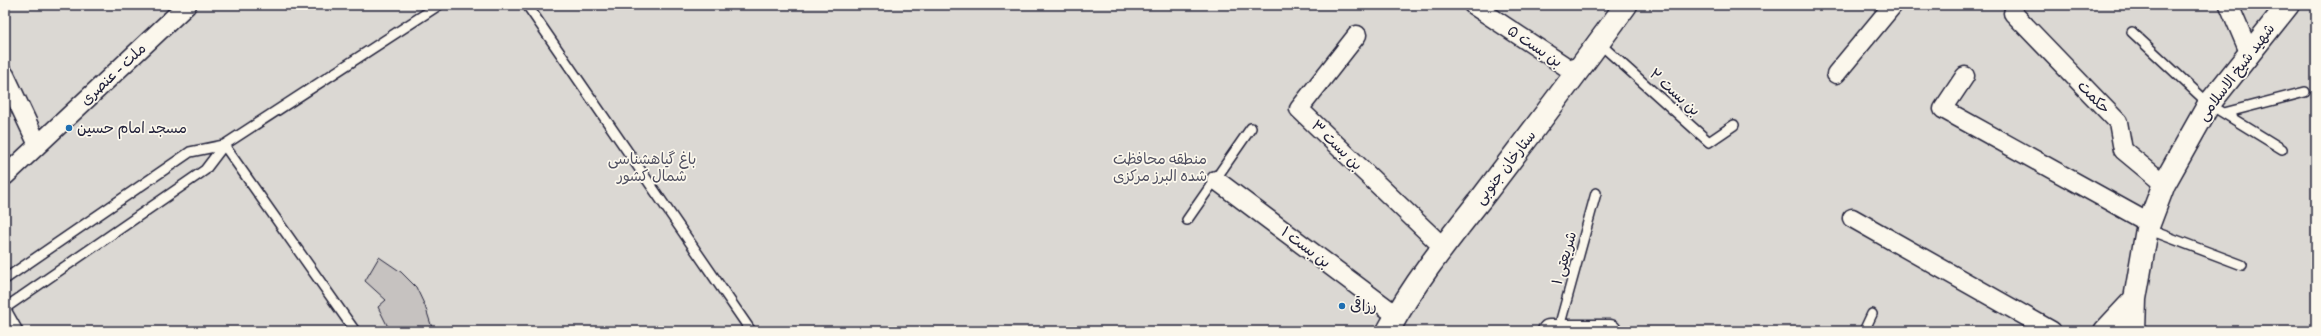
<svg xmlns="http://www.w3.org/2000/svg" width="2321" height="336" font-family="Itim,'Playpen Sans Arabic',sans-serif">
<style>
.green{fill:#dbd8d3;stroke:#7e7d87}
.building{fill:#c6c2c0;stroke:#22223b}
.lines{fill:none;stroke-linecap:round;stroke-linejoin:round}
.service-casing{stroke:#22223b;stroke-width:12}
.minor-casing{stroke:#22223b;stroke-width:21}
.tertiary-casing{stroke:#22223b;stroke-width:25}
.secondary-casing{stroke:#22223b;stroke-width:25}
.service{stroke:#fbf7ec;stroke-width:9}
.minor{stroke:#fbf7ec;stroke-width:18}
.tertiary{stroke:#fbf7ec;stroke-width:22}
.secondary{stroke:#fbf7ec;stroke-width:22}
.poi-dot{fill:#1f6fb2;stroke:#fbf7ec;stroke-width:1.5}
.labels{text-anchor:middle;stroke-width:3.5;stroke-linejoin:round;paint-order:stroke}
.street-label{font-size:15px;fill:#22223b;stroke:#fbf7ec}
.poi-label{font-size:15px;fill:#22223b;stroke:#fbf7ec;text-anchor:start}
.park-label{font-size:15px;fill:#505061;stroke:#fbf7ec}
</style>
<rect width="100%" height="100%" fill="#fbf7ec"/>
<filter id="ink" filterUnits="userSpaceOnUse"><feTurbulence type="fractalNoise" baseFrequency=".025" numOctaves="2"/><feDisplacementMap in="SourceGraphic" scale="8" xChannelSelector="R" yChannelSelector="G"/><feConvolveMatrix kernelMatrix="1 2 1 2 8 2 1 2 1" color-interpolation-filters="sRGB"/></filter>
<g filter="url(#ink)">
<path class="green" d="M5,5H2316V331H5Z"/>
<path class="building" d="M379,257L401,272L416,287L425,306L433,331H390L378,307L386,300L365,281Z"/>
<g class="lines">
<g class="service-casing">
<path id="service" d="M527,5L751,331
M2132,32L2209,104L2282,149
M1599,43L1709,142L1734,125
M2224,113L2305,92
M224,145L355,331
M1187,220L1251,128
M2147,229L2242,265
M5,279L190,152L224,145
M5,308L205,170L224,145L439,5
M5,308L18,331
M1558,331L1596,193
M1864,331L1872,314"/>
</g>
<g class="minor-casing">
<path id="minor" d="M1473,5L1577,74
M2229,5L2249,52
M2013,13L2118,122L2123,150L2164,184
M1357,35L1299,109L1443,247
M1836,74L1893,5
M5,75L38,145
M1965,76L1943,109L2149,223
M5,176L187,5
M1216,180L1396,315
M1852,218L2052,331"/>
</g>
<g class="tertiary-casing">
<path id="tertiary" d="M1549,331H1610
M2105,331L2135,299
M2134,331L2135,299L2147,229L2164,184L2209,104L2288,5"/>
</g>
<g class="secondary-casing">
<path id="secondary" d="M1388,331C1414,282 1450,238 1484,195C1532,132 1580,69 1626,5"/>
</g>
<use href="#service" class="service"/>
<use href="#minor" class="minor"/>
<use href="#tertiary" class="tertiary"/>
<use href="#secondary" class="secondary"/>
</g>
</g>
<g class="poi-dot">
<circle cx="69" cy="128" r="4"/>
<circle cx="1342" cy="306" r="4"/>
</g>
<g class="labels">
<g class="street-label">
<text transform="translate(1535 46) rotate(34)" y="5">بن بست ۵</text>
<text transform="translate(2236 72) rotate(-53)" y="5">شهید شیخ الاسلامی</text>
<text transform="translate(113 74) rotate(-43)" y="5">ملت - عنصری</text>
<text transform="translate(1675 92) rotate(42)" y="5">بن بست ۲</text>
<text transform="translate(2094 97) rotate(46)" y="5">حکمت</text>
<text transform="translate(1337 145) rotate(44)" y="5">بن بست ۳</text>
<text transform="translate(1505 167) rotate(-52)" y="5">ستارخان جنوبی</text>
<text transform="translate(1306 247) rotate(37)" y="5">بن بست ۱</text>
<text transform="translate(1564 258) rotate(-74)" y="5">شریعتی ۱</text>
</g>
<g class="poi-label">
<text x="77" y="133">مسجد امام حسین</text>
<text x="1350" y="311">رزاقی</text>
</g>
<g class="park-label">
<text x="652" y="164">باغ گیاهشناسی<tspan x="652" dy="17">شمال کشور</tspan></text>
<text x="1160" y="164">منطقه محافظت<tspan x="1160" dy="17">شده البرز مرکزی</tspan></text>
</g>
</g>
<rect width="2321" height="336" fill="none" stroke="#fbf7ec" stroke-width="20"/>
<rect x="10" y="10" width="2301" height="316" fill="none" stroke="#22223b" stroke-width="1.5" filter="url(#ink)"/>
</svg>
